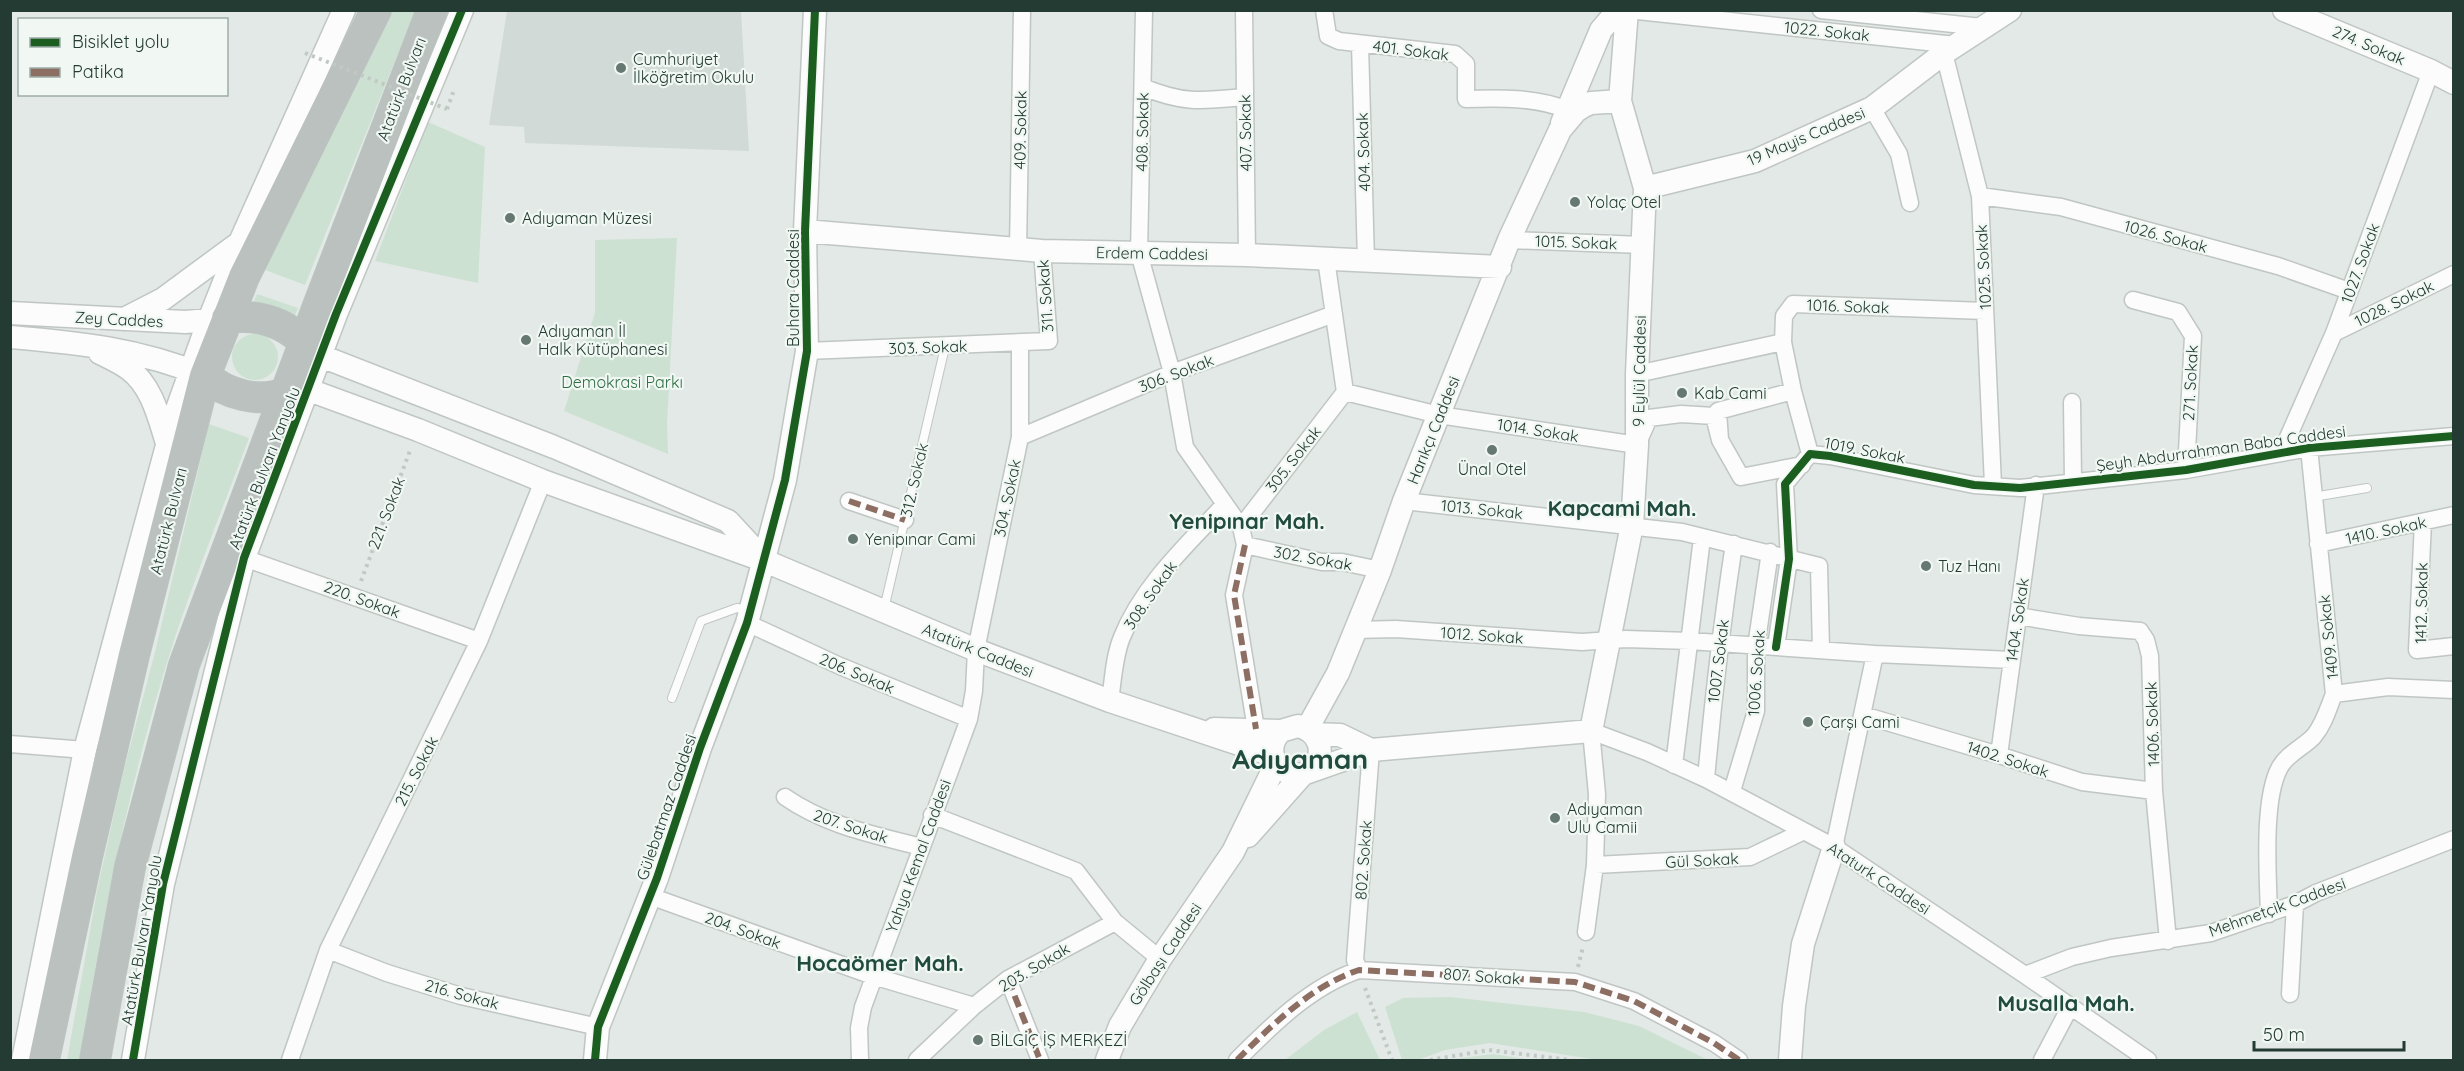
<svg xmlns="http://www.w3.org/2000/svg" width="2464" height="1071" font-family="Quicksand,sans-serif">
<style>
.built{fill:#d1dad6}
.green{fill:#cde1d2}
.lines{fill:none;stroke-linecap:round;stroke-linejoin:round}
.lane-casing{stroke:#c0c6c3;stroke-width:10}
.street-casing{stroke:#c0c6c3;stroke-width:19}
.secondary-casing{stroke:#c0c6c3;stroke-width:25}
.highway-casing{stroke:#bcc5c2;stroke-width:32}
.path{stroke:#c0c9c4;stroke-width:4;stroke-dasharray:3 4.5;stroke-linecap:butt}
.lane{stroke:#fbfcfb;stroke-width:8}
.street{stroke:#fbfcfb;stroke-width:16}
.secondary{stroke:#fbfcfb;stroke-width:22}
.highway{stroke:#bac1bf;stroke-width:30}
.path-bridge{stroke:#c0c9c4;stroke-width:4;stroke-dasharray:3 4.5;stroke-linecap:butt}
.quiet{stroke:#8d6e63;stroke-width:6;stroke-dasharray:12 6;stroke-linecap:butt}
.cycleway-casing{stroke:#f1f8f4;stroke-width:11}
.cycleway{stroke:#1b5e20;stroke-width:8}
.poi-dot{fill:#667872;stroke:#f1f8f4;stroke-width:2}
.labels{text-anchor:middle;stroke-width:4.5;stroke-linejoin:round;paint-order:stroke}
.street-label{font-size:16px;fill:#233b33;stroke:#f1f8f4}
.poi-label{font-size:16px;fill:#233b33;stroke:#f1f8f4;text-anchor:start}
.park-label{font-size:16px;fill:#2f6f44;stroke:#f1f8f4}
.district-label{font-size:22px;font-weight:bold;fill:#204b3e;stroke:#f1f8f4}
.town-label{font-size:28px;font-weight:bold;fill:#204b3e;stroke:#f1f8f4}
</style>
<rect width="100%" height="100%" fill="#e3e9e6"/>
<path class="built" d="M507,11H741L749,151L525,143L524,127L489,125Z"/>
<path class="green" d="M392,11H415L305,285L265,270Z
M428,122L485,147L478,283L375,261Z
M677,238L667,424L668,454L564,411L595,313V240Z
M257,294L298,308L293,320L252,306Z
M232 357a23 23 0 1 1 46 0a23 23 0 1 1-46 0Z
M209,424L249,438C222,511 192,583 169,656C128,788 101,924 80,1060H67L97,891L123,773L155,652Z
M1450,997L1584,1012L1639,1026L1708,1060H1598L1490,1043L1445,1050L1418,1060H1402L1385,1007L1403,998Z
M1357,1012L1380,1060H1285L1324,1030Z
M1493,1054L1533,1060H1447Z"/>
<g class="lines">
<g class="lane-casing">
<path id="lane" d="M2313,497L2367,488
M884,609L945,347
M672,698L701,621L737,608L748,609"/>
</g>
<g class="street-casing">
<path id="street" d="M1144,10L1139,253L1172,373L1185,447L1241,527
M1244,10L1247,255
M1324,10L1328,36L1339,41L1455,54L1466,64V99C1498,98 1537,97 1567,110
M1628,10L1955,45
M1821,10L1982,27
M1360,44L1366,261
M1944,53L1980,196L1993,485
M1143,87C1183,104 1203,101 1245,97
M1872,108L1899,154L1910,203
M1980,196L2061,207L2278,266L2349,291
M1509,240L1643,245
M1018,249L1022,10
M2133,300L2178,312L2193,336L2186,470
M2334,333L2454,274
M1783,342L1793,391L1810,454
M807,351L1049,341L1042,251
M1637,374L1783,342L1784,316L1793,304L1985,311
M1793,391L1718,411L1720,440L1741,477L1802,465
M1345,392L1439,415L1637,445L1649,418L1681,414L1714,416L1720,440
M2072,402L2073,481
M1020,437L1172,373L1334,314
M2282,451L2334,333L2431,71
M849,501L905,520
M1404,501L1682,532L1819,566L1821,650
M2423,522L2417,650L2454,646
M2318,544L2454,515
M1245,545L1322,562H1342L1380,570
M244,558L479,641
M2018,616L2079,626L2140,631L2146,640L2150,656L2154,791L2168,941
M747,623L840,666L969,719
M1355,630L1396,629L1582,642L1626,639L1690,641L1875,654L2012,660
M1776,647L1789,559L1785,484L1810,454L1830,456L1974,485L2020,488L2186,470L2309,448L2454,436
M2334,694L2388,687L2454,690
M1110,701C1113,681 1114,656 1122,637C1143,585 1187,545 1224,505
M1863,715L1999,755L2082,782L2154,791
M1256,729L1234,595L1245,545L1241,527L1345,392L1326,259
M10,744L85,750
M1999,755L2036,485
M1674,765L1702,538
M1706,779C1713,700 1722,622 1734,544
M1732,791L1756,711V647L1770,552
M785,797C827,826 872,834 921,847
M932,815L1076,871L1115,922
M1834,847L1875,654
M1595,865L1750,857L1804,831
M650,896L873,976L974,1006
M2269,914C2268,877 2262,799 2280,767C2288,753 2304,747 2314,736C2324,724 2328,709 2334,694L2309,448
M1586,932L1595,865L1597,794L1591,731L1647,752L1706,779L1834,847L2025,975L2148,1060
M328,950L387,973L461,996L598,1027
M1359,970L1355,960L1371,750
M2025,975L2072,957L2111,948L2211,933L2295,904L2316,893L2454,839
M1008,979L1040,1060
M2290,994L2295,904
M290,1060L328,950L479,641L543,481
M860,1060L859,1028L863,1007L969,719L974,691L976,650L1020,437V343
M917,1060L974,1006L1008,979L1115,922L1160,959
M1237,1060C1272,1025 1311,986 1359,970L1575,982L1634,1001L1714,1043L1739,1060
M2042,1060L2070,1007"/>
</g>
<g class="secondary-casing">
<path id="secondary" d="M2284,10L2431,71L2454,83
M1562,123L1601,30L1618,10
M1645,188L1755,161L1872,108L1944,53L2010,10
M805,231L1042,251L1247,255L1500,267
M10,313L185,322L222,319
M124,319L163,299L239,243
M10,337C81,343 139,349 205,376
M309,347L321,356L554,447L728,521L764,560
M100,353C110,358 121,363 129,369C152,386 159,418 167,443
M294,391L309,390L418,430L543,481L765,561L976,650L1110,701L1272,755
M1214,729L1281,731
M1307,729L1338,673L1380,570L1404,501L1509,240L1560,130L1576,111L1584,106L1591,103L1620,101
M1314,734L1340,735L1371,750
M1311,770C1327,754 1320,731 1298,726L1281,731C1262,750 1277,778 1303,774L1371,750L1591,731L1632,525L1637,445V374L1645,188L1620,101L1627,10
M1248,836L1303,774
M23,1060L85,750L176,412L209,320L240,242L344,10
M133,1060L163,884L244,558L336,314L462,10
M595,1060L598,1027L657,878L700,748L747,623L785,480L807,351L805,231L815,10
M1107,1060L1120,1026L1160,959L1233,852L1276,764
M1790,1060L1794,1006L1803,944L1834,847"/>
</g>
<g class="highway-casing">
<path id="highway" d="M227,318C257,314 282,321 304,342
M205,376C226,394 259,404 286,392
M44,1060L87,857L134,655L205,376L244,277L376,10
M95,1060L130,867L184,665L318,306L432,10"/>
</g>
<path class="path" d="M447,109L454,90
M361,581L411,448
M1578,967L1583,947
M1365,988L1392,1060
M1430,1060L1489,1050L1570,1060"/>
<use href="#lane" class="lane"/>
<use href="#street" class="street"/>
<use href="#secondary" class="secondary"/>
<use href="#highway" class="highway"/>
<path class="path-bridge" d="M305,53L447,109"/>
<path class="quiet" d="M849,501L905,520
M1245,545L1234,595L1256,729
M1008,979L1040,1060
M1237,1060C1272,1025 1311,986 1359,970L1575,982L1634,1001L1714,1043L1739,1060"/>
<g class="cycleway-casing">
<path id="cycleway" d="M1776,647L1789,559L1785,484L1810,454L1830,456L1974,485L2020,488L2186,470L2309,448L2454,436
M133,1060L163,884L244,558L336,314L462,10
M595,1060L598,1027L657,878L700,748L747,623L785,480L807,351L805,231L815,10"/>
</g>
<use href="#cycleway" class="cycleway"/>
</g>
<g class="poi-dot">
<circle cx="621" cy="68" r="6"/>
<circle cx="1575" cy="202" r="6"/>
<circle cx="510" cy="218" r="6"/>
<circle cx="526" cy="340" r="6"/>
<circle cx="1682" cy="393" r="6"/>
<circle cx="1492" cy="450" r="6"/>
<circle cx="853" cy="539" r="6"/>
<circle cx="1926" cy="566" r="6"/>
<circle cx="1808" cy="722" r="6"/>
<circle cx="1555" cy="818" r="6"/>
<circle cx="978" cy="1040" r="6"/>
</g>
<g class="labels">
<g class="street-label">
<text transform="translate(1827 31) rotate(6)" y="6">1022. Sokak</text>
<text transform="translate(2369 45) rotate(23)" y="6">274. Sokak</text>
<text transform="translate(1411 50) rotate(7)" y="6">401. Sokak</text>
<text transform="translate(401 89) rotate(-69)" y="6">Atatürk Bulvarı</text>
<text transform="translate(1020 130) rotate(-89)" y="6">409. Sokak</text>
<text transform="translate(1142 132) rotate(-89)" y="6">408. Sokak</text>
<text transform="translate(1245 133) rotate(-91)" y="6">407. Sokak</text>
<text transform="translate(1806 136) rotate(-23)" y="6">19 Mayis Caddesi</text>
<text transform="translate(1363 152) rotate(-92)" y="6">404. Sokak</text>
<text transform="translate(2166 236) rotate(15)" y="6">1026. Sokak</text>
<text transform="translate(1576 242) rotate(2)" y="6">1015. Sokak</text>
<text transform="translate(1152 253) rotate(1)" y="6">Erdem Caddesi</text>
<text transform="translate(2360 263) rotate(-70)" y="6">1027. Sokak</text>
<text transform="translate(1983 267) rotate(-93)" y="6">1025. Sokak</text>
<text transform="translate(793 288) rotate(-90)" y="6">Buhara Caddesi</text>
<text transform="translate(1045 296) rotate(-94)" y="6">311. Sokak</text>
<text transform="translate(2394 303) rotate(-26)" y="6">1028. Sokak</text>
<text transform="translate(1848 306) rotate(2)" y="6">1016. Sokak</text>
<text transform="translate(119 319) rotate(3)" y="6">Zey Caddes</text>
<text transform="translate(928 347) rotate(-2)" y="6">303. Sokak</text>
<text transform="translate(1639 371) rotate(-89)" y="6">9 Eylül Caddesi</text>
<text transform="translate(1176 373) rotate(-21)" y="6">306. Sokak</text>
<text transform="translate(2190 383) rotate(-87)" y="6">271. Sokak</text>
<text transform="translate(1433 430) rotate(-68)" y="6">Harıkçı Caddesi</text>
<text transform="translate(1538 430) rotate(9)" y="6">1014. Sokak</text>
<text transform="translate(2221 448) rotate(-8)" y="6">Şeyh Abdurrahman Baba Caddesi</text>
<text transform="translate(1865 450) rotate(11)" y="6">1019. Sokak</text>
<text transform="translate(1293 459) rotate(-52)" y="6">305. Sokak</text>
<text transform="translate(264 468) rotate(-69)" y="6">Atatürk Bulvarı Yanyolu</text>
<text transform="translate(914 480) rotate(-77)" y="6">312. Sokak</text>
<text transform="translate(1007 498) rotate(-78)" y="6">304. Sokak</text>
<text transform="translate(1482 509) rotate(6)" y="6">1013. Sokak</text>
<text transform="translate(386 513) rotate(-69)" y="6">221. Sokak</text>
<text transform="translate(168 521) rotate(-76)" y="6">Atatürk Bulvarı</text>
<text transform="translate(2386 530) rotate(-12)" y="6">1410. Sokak</text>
<text transform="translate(1313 558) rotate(10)" y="6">302. Sokak</text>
<text transform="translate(1150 595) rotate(-55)" y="6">308. Sokak</text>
<text transform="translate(362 599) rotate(20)" y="6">220. Sokak</text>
<text transform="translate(2421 603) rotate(-89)" y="6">1412. Sokak</text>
<text transform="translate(2017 620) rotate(-82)" y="6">1404. Sokak</text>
<text transform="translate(1482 635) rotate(4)" y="6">1012. Sokak</text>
<text transform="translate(2328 637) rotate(-96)" y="6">1409. Sokak</text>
<text transform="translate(978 650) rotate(22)" y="6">Atatürk Caddesi</text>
<text transform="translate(1718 661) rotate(-83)" y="6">1007. Sokak</text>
<text transform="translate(857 673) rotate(23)" y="6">206. Sokak</text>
<text transform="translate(1756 673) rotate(-86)" y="6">1006. Sokak</text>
<text transform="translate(2152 724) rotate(-92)" y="6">1406. Sokak</text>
<text transform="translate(2008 759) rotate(18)" y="6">1402. Sokak</text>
<text transform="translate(416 771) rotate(-63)" y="6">215. Sokak</text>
<text transform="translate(666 807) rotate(-71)" y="6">Gülebatmaz Caddesi</text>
<text transform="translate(851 826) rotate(18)" y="6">207. Sokak</text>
<text transform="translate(918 856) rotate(-70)" y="6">Yahya Kemal Caddesi</text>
<text transform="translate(1363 860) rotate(-86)" y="6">802. Sokak</text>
<text transform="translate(1702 860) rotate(-3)" y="6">Gül Sokak</text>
<text transform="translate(1879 878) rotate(33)" y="6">Ataturk Caddesi</text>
<text transform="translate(2277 907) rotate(-20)" y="6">Mehmetçik Caddesi</text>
<text transform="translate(743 930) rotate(20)" y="6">204. Sokak</text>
<text transform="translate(141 940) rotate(-80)" y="6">Atatürk Bulvarı Yanyolu</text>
<text transform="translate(1165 954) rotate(-57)" y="6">Gölbaşı Caddesi</text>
<text transform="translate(1034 967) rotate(-31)" y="6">203. Sokak</text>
<text transform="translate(1482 976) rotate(4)" y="6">807. Sokak</text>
<text transform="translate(462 994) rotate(15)" y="6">216. Sokak</text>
</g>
<g class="poi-label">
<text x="633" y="65">Cumhuriyet<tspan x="633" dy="18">İlköğretim Okulu</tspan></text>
<text x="1587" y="208">Yolaç Otel</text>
<text x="522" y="224">Adıyaman Müzesi</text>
<text x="538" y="337">Adıyaman İl<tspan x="538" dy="18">Halk Kütüphanesi</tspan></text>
<text x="1694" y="399">Kab Cami</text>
<text x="1492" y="475" text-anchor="middle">Ünal Otel</text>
<text x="865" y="545">Yenipınar Cami</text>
<text x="1938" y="572">Tuz Hanı</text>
<text x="1820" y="728">Çarşı Cami</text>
<text x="1567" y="815">Adıyaman<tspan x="1567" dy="18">Ulu Camii</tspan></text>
<text x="990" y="1046">BİLGİÇ İŞ MERKEZİ</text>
</g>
<g class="park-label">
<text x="622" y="388">Demokrasi Parkı</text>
</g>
<g class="district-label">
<text x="1622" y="516">Kapcami Mah.</text>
<text x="1247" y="529">Yenipınar Mah.</text>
<text x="880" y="971">Hocaömer Mah.</text>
<text x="2066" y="1011">Musalla Mah.</text>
</g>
<g class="town-label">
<text x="1300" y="769">Adıyaman</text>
</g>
</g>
<rect width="2464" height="1071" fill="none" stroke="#233b33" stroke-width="24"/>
<rect x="18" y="18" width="210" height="78" fill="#f1f8f4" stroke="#9faca7" stroke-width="1.5"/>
<rect x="30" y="38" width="30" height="9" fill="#1b5e20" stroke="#9faca7" stroke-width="1.5"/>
<text x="72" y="48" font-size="18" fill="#233b33">Bisiklet yolu</text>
<rect x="30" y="68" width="30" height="9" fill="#8d6e63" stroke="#9faca7" stroke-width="1.5"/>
<text x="72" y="78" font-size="18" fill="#233b33">Patika</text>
<path d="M2254 1041v9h150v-9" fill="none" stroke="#233b33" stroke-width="3"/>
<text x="2263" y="1041" font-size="18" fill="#233b33" stroke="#f1f8f4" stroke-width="4.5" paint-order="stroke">50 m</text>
</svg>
